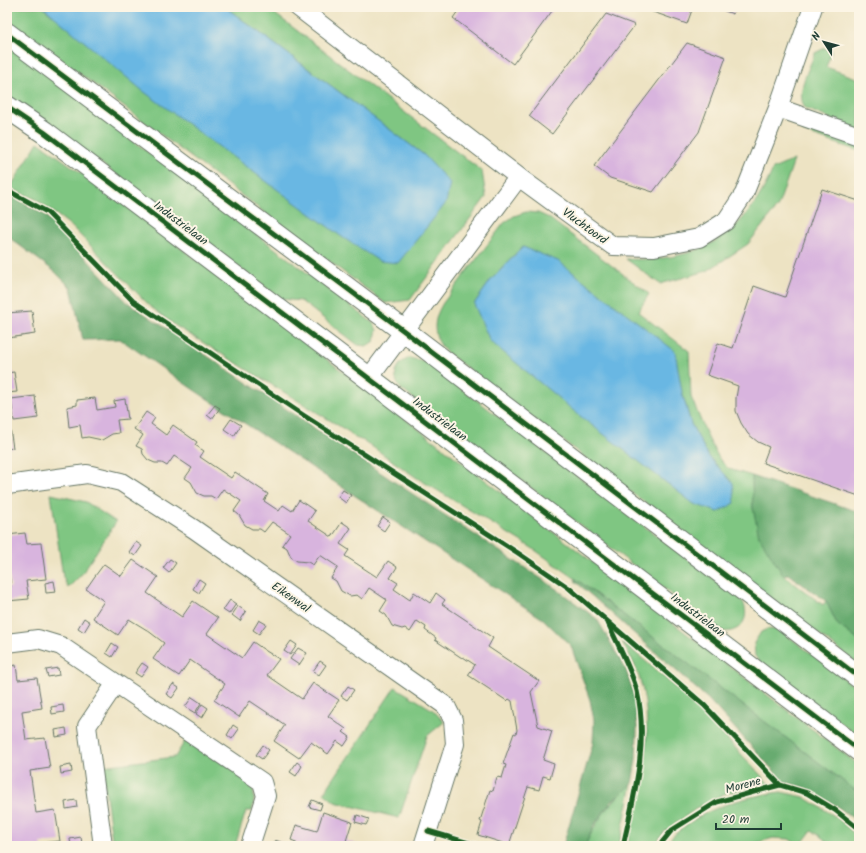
<svg xmlns="http://www.w3.org/2000/svg" width="866" height="853" font-family="Kalam,sans-serif">
<style>
.green{fill:#7fc682;stroke:#4f825b;fill-rule:evenodd}
.forest{fill:#67ab70;stroke:#437452}
.water{fill:#69b7e3;stroke:#447a8c}
.building{fill:#d8b4de}
.lines{fill:none;stroke-linecap:round;stroke-linejoin:round}
.minor-casing{stroke:#677766;stroke-width:20}
.secondary-casing{stroke:#677766;stroke-width:24}
.minor{stroke:#fff;stroke-width:18}
.secondary{stroke:#fff;stroke-width:22}
.cycleway-casing{stroke:#fcf5e5;stroke-width:8}
.cycleway{stroke:#1b5e20;stroke-width:5}
.labels{text-anchor:middle;stroke-width:4;stroke-linejoin:round;paint-order:stroke}
.street-label{font-size:12px;fill:#1f3d34;stroke:#fcf5e5}
</style>
<rect width="100%" height="100%" fill="#fcf5e5"/>
<filter id="ink" filterUnits="userSpaceOnUse"><feTurbulence type="fractalNoise" baseFrequency=".025" numOctaves="2"/><feDisplacementMap in="SourceGraphic" scale="8" xChannelSelector="R" yChannelSelector="G"/><feConvolveMatrix kernelMatrix="1 2 1 2 8 2 1 2 1" color-interpolation-filters="sRGB"/></filter>
<filter id="wash" filterUnits="userSpaceOnUse"><feTurbulence type="fractalNoise" baseFrequency=".012" numOctaves="4" result="noise"/><feDisplacementMap in="SourceGraphic" scale="16" xChannelSelector="R" yChannelSelector="G"/><feGaussianBlur stdDeviation="0.9" result="paint"/><feColorMatrix in="noise" values="0 0 0 0 0 0 0 0 0 0 0 0 0 0 0 0 0 1.4 0 .05"/><feComposite in="paint" operator="in"/></filter>
<g filter="url(#wash)">
<rect width="100%" height="100%" fill="#ede3c3"/>
<path class="green" d="M7,7H43L49,13L424,155L225,7H266L482,171L486,197L410,300L385,303L7,19Z
M7,45L373,323L377,330L374,342L366,346L358,345L301,301L281,299L49,124L7,95Z
M825,48L832,50L826,67L859,79V131L805,108C795,92 809,69 815,53Z
M807,124L859,143V151L803,132Z
M38,142L98,185L859,765V793L576,579L532,548L417,478L364,441L355,438L349,432L176,326L151,307L70,225L36,199L10,188Z
M794,160L778,206L748,244L707,271L660,284L626,259C698,263 745,236 773,169Z
M526,212L538,213L549,218L649,294L638,312L689,351L691,397L709,440L720,460L729,469L752,476L753,508L783,575L823,605L826,601L837,624L859,641V665L446,352C432,336 432,321 443,303L504,223L514,216ZM522,247L682,392L691,424L709,457L733,483L474,304L491,280Z
M410,358L426,362L742,600C752,618 740,635 720,631L401,389C391,377 395,363 410,358Z
M51,494L86,502L116,522L81,575L68,588L63,577Z
M767,629L780,630L859,690V737L759,661L755,656L754,643L761,632Z
M622,642C676,684 723,734 769,784L726,793L700,806L665,831L654,846H627C640,787 660,725 635,666C632,658 626,650 622,642Z
M395,687L433,710L444,722L427,736L399,818L335,802L324,793Z
M187,738L249,780C255,792 255,798 252,811H246L235,846H113L102,766L175,757Z
M632,784L619,846H585C598,818 608,804 632,784Z
M781,792L804,797L836,817L859,838V846H833L812,830L800,846L789,839L773,838L746,846H664C692,812 738,797 781,792Z"/>
<path class="forest" d="M7,193L45,215L127,302L393,481L551,585L597,619L626,670L635,699L637,727L636,759L632,784L611,802L594,825L585,846H563L593,743L594,720L590,700L571,646L543,619L194,390L120,339L83,340L71,288L54,271L7,236Z
M752,476L859,512V641L837,624L826,601L788,574L783,575L759,536L753,508Z
M576,579L859,793V823L841,809L806,788L784,782L708,699L575,581Z"/>
<path class="water" d="M43,7H225L424,155L450,183L446,203L398,263L379,261L342,237L143,91Z
M523,247L558,261L675,351L682,392L691,424L709,457L733,483L735,503L718,512L694,504L580,416L490,341L474,304L491,280Z"/>
<g id="blocks">
<path class="building" d="M461,7H555L513,64L453,18Z
M639,7H693L687,24Z
M714,7H735L733,14Z
M606,14L635,25L552,134L529,116Z
M687,43L726,57L699,132L653,192L610,178L594,166Z
M822,189L859,201V496L763,463L769,447L758,442L748,434L741,423L736,411V398L738,386L707,375L718,343L733,348L754,286L785,297Z
M32,311L35,334L8,338L7,313Z
M14,372L17,392L7,393V373Z
M35,396L38,418L14,421L11,399Z
M95,398L97,410L115,407L114,401L125,399L128,419L117,420L119,433L112,434L102,440L88,437L82,438L80,425L69,427L67,407L77,405V400Z
M215,405L220,408L212,419L207,415Z
M146,412L155,418L151,424L166,435L173,425L197,442L195,445L204,451L200,457L231,478L235,472L268,494L264,501L279,511L283,505L292,511L299,500L315,511L308,521L332,537L342,522L351,528L340,544L349,550L345,556L377,577L388,561L397,567L390,578L398,583L394,589L410,600L414,592L430,603L436,593L445,600L442,604L493,638L488,647L539,681L531,692L538,726L552,731L543,760L554,764L550,778L543,776L539,790L528,787L509,845L478,835L482,822L480,821L490,790L493,791L497,777L502,778L506,765L503,764L514,733L516,734L517,730L512,701L509,699L507,701L468,675L475,665L463,657L462,658L435,640L436,638L425,630L426,627L417,621L410,632L405,628L402,629L392,626L386,615L380,611L387,600L369,588L362,599L357,595L350,596L341,591L336,581L331,578L338,567L320,555L313,565L308,562L297,561L291,557L287,548L282,545L290,534L272,522L264,532L260,529H252L245,525L239,515L234,511L241,501L223,489L216,499L211,496H204L197,493L191,482L185,478L192,468L174,456L167,466L162,463H155L148,460L143,454L142,449L136,446L143,435L134,429Z
M231,419L241,425L234,436L224,429Z
M7,421H9L13,448L7,449Z
M343,490L351,495L346,503L338,497Z
M383,517L390,522L384,531L377,526Z
M25,533L27,544L41,543L46,579L26,581L29,599L7,601V588L11,587L7,559V535Z
M136,542L142,546L135,556L129,552Z
M170,559L176,563L169,573L163,568Z
M133,560L158,577L147,593L182,617L193,601L218,618L207,634L242,658L253,642L266,651L279,659L267,675L302,699L313,683L339,700L328,716L346,729L343,732L350,737L344,746L337,741L328,754L311,742L299,758L274,741L285,725L268,713L250,701L239,717L214,700L225,684L190,660L179,676L153,659L164,643L147,630L129,619L118,635L93,618L104,601L86,589L95,576L104,564L121,576Z
M199,579L205,583L199,593L193,589Z
M54,581L56,592L46,593L45,583Z
M230,600L236,604L229,614L223,610Z
M238,606L246,612L240,621L232,615Z
M84,618L90,622L84,632L78,628Z
M259,620L266,624L259,634L253,630Z
M291,641L297,645L290,655L284,651Z
M112,643L118,647L112,657L106,653Z
M298,648L307,653L299,665L290,659Z
M320,661L326,665L319,675L313,671Z
M142,663L148,667L141,677L135,673Z
M16,665L18,680L37,678L42,708L22,711L26,740L45,738L50,768L30,771L36,813L55,810L60,841L40,843L41,846H7V667Z
M58,668L59,675L48,677L46,670Z
M173,684L179,688L172,698L166,694Z
M348,686L354,690L347,700L341,696Z
M192,697L201,703L195,713L185,707Z
M202,704L208,708L202,718L196,714Z
M63,705L64,712L52,714L51,707Z
M233,725L239,729L232,739L227,735Z
M66,728L67,735L56,737L55,730Z
M263,745L269,750L262,759L256,755Z
M297,762L302,766L296,776L290,772Z
M71,765L72,772L61,774L60,767Z
M76,800L77,807L66,809L65,802Z
M312,800L322,804L320,810L309,807Z
M323,812L352,822L346,841L362,846H295L296,842L291,840L296,825L317,831Z
M357,815L369,819L366,825L355,822Z
M81,837L82,844L71,846L70,839Z
M275,840L292,846H274Z"/>
</g>
</g>
<g filter="url(#ink)">
<use href="#blocks" fill-opacity="0" stroke="#677766" stroke-width="1"/>
<g class="lines">
<g class="minor-casing">
<path id="minor" d="M298,7L520,178L613,246L654,247L699,238L726,221L744,194L778,108L813,7
M778,108L859,136
M369,378L515,182L520,178
M7,485L87,474L121,482L194,529L446,706L453,720L455,744L423,846
M7,643L38,639L61,646L262,782L266,796L250,846
M103,846L87,726L116,683"/>
</g>
<g class="secondary-casing">
<path id="secondary" d="M7,34L404,331L859,677
M7,107L44,132L859,750"/>
</g>
<use href="#minor" class="minor"/>
<use href="#secondary" class="secondary"/>
<g class="cycleway-casing">
<path id="cycleway" d="M7,34L404,331L859,677
M7,107L44,132L859,750
M7,190L47,212L133,301L303,415L518,553L569,588L704,705L780,785
M608,623C617,643 632,671 637,691C649,742 634,796 623,846
M428,831L479,846
M659,846L672,830L717,802L780,785L807,793L835,810L859,829"/>
</g>
<use href="#cycleway" class="cycleway"/>
</g>
</g>
<g class="labels">
<g class="street-label">
<text transform="translate(181 223) rotate(37)" y="4">Industrielaan</text>
<text transform="translate(585 226) rotate(36)" y="4">Vluchtoord</text>
<text transform="translate(440 419) rotate(37)" y="4">Industrielaan</text>
<text transform="translate(291 597) rotate(35)" y="4">Eikenwal</text>
<text transform="translate(698 615) rotate(37)" y="4">Industrielaan</text>
<text transform="translate(743 785) rotate(-15)" y="4">Morene</text>
</g>
</g>
<rect width="866" height="853" fill="none" stroke="#fcf5e5" stroke-width="24"/>
<g transform="translate(824 42) rotate(306)" stroke="#fcf5e5" stroke-width="3" paint-order="stroke">
<path d="M0-3L7 15L0 10L-7 15Z" fill="#1f3d34"/>
<text y="-6" font-size="11" font-weight="bold" text-anchor="middle" fill="#1f3d34">N</text>
</g>
<path d="M716 823v6h65v-6" fill="none" stroke="#1f3d34" stroke-width="2"/>
<text x="722" y="823" font-size="12" fill="#1f3d34" stroke="#fcf5e5" stroke-width="3" paint-order="stroke">20 m</text>
</svg>
